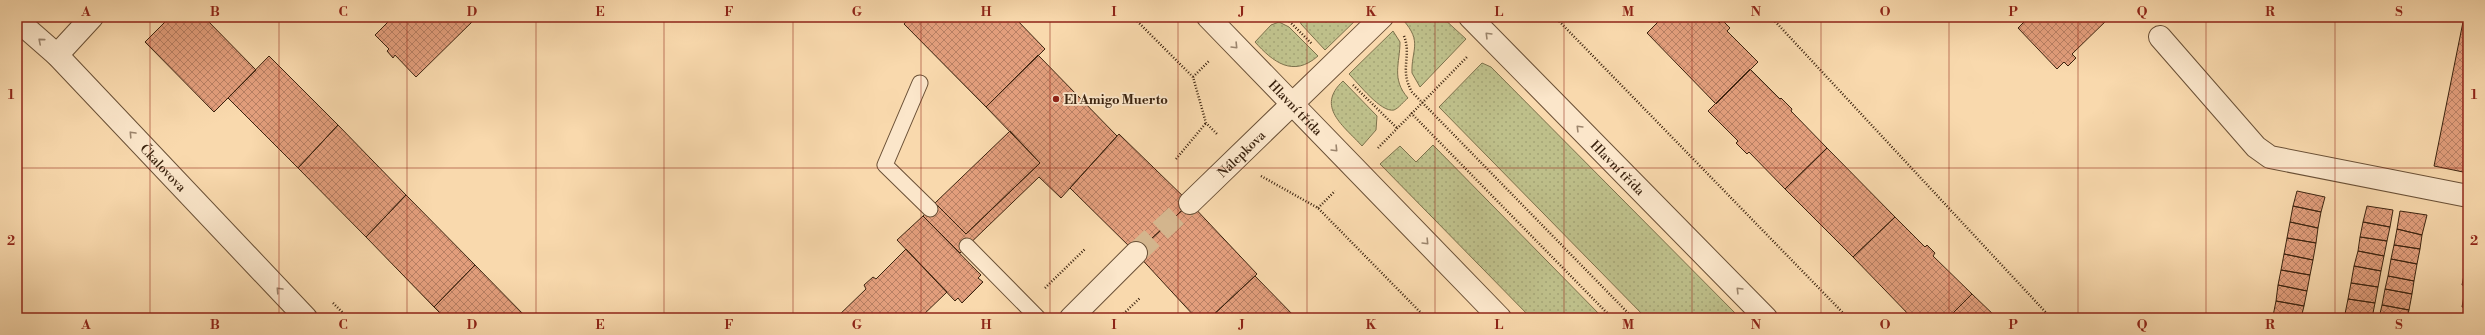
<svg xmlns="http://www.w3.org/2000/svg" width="2485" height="335" font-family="'Libre Bodoni',serif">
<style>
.grass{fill:url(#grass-dots);stroke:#7c714c}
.building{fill:url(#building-cross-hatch);stroke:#3b230f}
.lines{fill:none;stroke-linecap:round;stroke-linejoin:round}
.minor-tunnel{stroke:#d3b58d;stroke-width:22;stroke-dasharray:22 11;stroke-linecap:butt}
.service-casing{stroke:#6a5036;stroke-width:17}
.minor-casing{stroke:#6a5036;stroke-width:24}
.path{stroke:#3b230f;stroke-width:2.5;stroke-dasharray:1 2;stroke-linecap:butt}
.service{stroke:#fbe6ca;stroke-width:15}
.minor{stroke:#fbe6ca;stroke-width:22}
.oneway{stroke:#9b846c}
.grid{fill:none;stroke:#8f2418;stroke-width:1;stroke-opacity:0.55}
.poi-dot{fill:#8f2418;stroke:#fbe6ca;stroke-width:1.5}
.labels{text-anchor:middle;stroke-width:3.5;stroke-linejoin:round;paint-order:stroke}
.poi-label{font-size:13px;font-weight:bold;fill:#3b230f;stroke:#fbe6ca;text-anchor:start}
.street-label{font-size:13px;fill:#3b230f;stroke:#fbe6ca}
.neatline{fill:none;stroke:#8f2418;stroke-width:1.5}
.grid-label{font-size:13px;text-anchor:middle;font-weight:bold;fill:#8f2418}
</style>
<defs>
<pattern id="grass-dots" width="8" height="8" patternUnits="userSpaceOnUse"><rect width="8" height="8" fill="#bebf8a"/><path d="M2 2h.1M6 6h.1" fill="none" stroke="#a4a476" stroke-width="1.8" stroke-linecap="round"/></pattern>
<pattern id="building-cross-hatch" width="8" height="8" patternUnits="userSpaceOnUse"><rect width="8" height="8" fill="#e29e7c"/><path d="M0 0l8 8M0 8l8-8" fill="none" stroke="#b88064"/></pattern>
</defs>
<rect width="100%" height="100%" fill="#f9d9ad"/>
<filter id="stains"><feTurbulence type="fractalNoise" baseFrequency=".005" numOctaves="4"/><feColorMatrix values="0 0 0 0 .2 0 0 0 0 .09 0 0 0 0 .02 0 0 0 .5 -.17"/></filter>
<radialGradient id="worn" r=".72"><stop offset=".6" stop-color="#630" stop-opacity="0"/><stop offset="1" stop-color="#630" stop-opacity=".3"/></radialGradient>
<path class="grass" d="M1299,17H1359L1325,50L1301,24Z
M1406,17H1442L1466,39L1420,87L1412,73C1411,50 1423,42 1403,20Z
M1279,22L1289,27L1318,56C1293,78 1273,62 1255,42L1271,25Z
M1393,31L1400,42C1400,63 1391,79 1408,98C1404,101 1399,108 1394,110C1381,113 1358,83 1349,74Z
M1482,63L1491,67L1740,318H1646L1439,107Z
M1343,81L1377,116L1376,130L1362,146C1344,126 1315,107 1343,81Z
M1433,145L1603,318H1531L1380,164L1400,146L1416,162Z"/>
<path class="building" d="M170,17H204L256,70L214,112L145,42Z
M393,17H477L416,77L395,55L393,58L387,51L389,49L375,35Z
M910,17H1014L1045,49L986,107L904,24Z
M1663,17H1714L1719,23L1722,20L1730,28L1727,31L1758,62L1716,104L1647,33Z
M2029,17H2110L2072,54L2076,58L2068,66L2064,62L2057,69L2018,28Z
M2464,17H2468V173L2434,166Z
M1038,55L1117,136L1061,198L1039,177L960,253L923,216L935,203L966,234L1040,163L986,107Z
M269,56L338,125L298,168L228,98Z
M1750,69L1780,99L1781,98L1792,109L1791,111L1827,148L1785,189L1749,152L1747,154L1736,143L1738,141L1708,111Z
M338,125L406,195L366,237L298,168Z
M1010,131L1040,163L966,234L935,203Z
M1119,134L1190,203L1136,253L1070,188Z
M1827,148L1895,217L1853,257L1785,189Z
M2297,191L2325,197L2321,212L2293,206Z
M406,195L475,265L434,307L366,237Z
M1190,203L1257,274L1210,318H1196L1136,253Z
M2293,206L2321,212L2318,228L2290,222Z
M2367,206L2393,210L2390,227L2363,222Z
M2400,211L2427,215L2422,235L2397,229Z
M923,216L981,275L978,278L983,282L962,303L958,298L955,301L897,240Z
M1895,217L1925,247L1927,245L1935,253L1933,256L1972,294L1948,318H1912L1853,257Z
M2290,222L2318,228L2316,243L2287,238Z
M2363,222L2390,227L2387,241L2360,237Z
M2397,229L2422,235L2420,249L2394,245Z
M2360,237L2387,241L2384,256L2358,251Z
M2287,238L2316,243L2313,260L2284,254Z
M2394,245L2420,249L2417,264L2391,259Z
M906,249L947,292L920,318H836L866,289L864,285L873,277L876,279Z
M2358,251L2384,256L2381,271L2354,266Z
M2284,254L2313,260L2310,275L2281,270Z
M2468,256V286L2462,285Z
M2391,259L2417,264L2414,281L2388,276Z
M475,265L527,318H445L434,307Z
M2354,266L2381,271L2378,287L2351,283Z
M2281,270L2310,275L2307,291L2278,285Z
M1255,276L1296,318H1210Z
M2388,276L2414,281L2412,294L2385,289Z
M2351,283L2378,287L2375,303L2348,299Z
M2278,285L2307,291L2304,306L2276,301Z
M2466,285L2468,286V308L2462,307Z
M2385,289L2412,294L2409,310L2382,305Z
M1972,294L1997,318H1948Z
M2348,299L2375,303L2372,318L2345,314Z
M2276,301L2304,306L2301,318L2273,316Z
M2382,305L2409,310L2407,318H2379Z
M2345,314L2366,318H2345Z"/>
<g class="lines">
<path class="minor-tunnel" d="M1136,253L1190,203"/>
<g class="service-casing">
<path id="service" d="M920,83L885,165L930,209
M967,246L1038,318"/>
</g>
<g class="minor-casing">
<g id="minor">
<path id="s1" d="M1208,17L1500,318"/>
<path id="s2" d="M1470,17L1766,318"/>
<path id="s3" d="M17,20L57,55L306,318"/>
<path d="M2160,37L2256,147L2270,157L2468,196"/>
<path d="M57,55L92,17"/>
<path id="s4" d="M1190,203L1382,17"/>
<path d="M1071,318L1136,253"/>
</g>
</g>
<path class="path" d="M1133,17L1193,77L1206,123L1217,134
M1285,17L1312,44
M1555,17L1848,318
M1771,17L2051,318
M1404,36C1412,56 1399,70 1412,92L1633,318
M1193,77L1209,61
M1353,85L1397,128
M1411,113L1612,318
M1378,148L1467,57
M1176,159L1206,123
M1261,176L1318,208L1426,318
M1318,208L1335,191
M1045,288L1085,249
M333,303L348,318
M1119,318L1140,298"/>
<use href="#service" class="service"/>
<use href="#minor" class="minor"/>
</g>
<defs><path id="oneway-chevron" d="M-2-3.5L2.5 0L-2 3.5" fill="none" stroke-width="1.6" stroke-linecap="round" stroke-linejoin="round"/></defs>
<g class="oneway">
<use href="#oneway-chevron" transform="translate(1488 35) rotate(-135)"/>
<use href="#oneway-chevron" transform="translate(41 41) rotate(-139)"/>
<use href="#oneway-chevron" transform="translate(1235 46) rotate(46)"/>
<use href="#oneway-chevron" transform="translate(1579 128) rotate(-135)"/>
<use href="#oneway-chevron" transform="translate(132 134) rotate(-133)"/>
<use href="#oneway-chevron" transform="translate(1335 149) rotate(46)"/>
<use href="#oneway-chevron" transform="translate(1426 242) rotate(46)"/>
<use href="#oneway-chevron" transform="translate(279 290) rotate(-133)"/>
<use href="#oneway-chevron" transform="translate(1739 290) rotate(-135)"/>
</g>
<path class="grid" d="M150,17V318M279,17V318M407,17V318M536,17V318M664,17V318M793,17V318M921,17V318M1050,17V318M1178,17V318M1307,17V318M1435,17V318M1564,17V318M1692,17V318M1821,17V318M1949,17V318M2078,17V318M2206,17V318M2335,17V318M17,168H2468"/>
<circle class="poi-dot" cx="1056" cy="99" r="4"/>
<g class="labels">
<g class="poi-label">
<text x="1064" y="104">El Amigo Muerto</text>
</g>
<g class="street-label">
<text dy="5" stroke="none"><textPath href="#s1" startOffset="126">Hlavní třída</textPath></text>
<text dy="5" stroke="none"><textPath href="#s4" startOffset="71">Nálepkova</textPath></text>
<text dy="5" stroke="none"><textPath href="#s3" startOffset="208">Čkalovova</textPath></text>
<text dy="5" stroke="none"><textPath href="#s2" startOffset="211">Hlavní třída</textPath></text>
</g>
</g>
<rect width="2485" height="335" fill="none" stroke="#f9d9ad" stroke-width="44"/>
<rect x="22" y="22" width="2441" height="291" class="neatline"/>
<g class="grid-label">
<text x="86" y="16">A</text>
<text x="215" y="16">B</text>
<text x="343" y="16">C</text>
<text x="472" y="16">D</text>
<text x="600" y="16">E</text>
<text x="729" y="16">F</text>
<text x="857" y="16">G</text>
<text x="986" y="16">H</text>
<text x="1114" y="16">I</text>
<text x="1242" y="16">J</text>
<text x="1371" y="16">K</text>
<text x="1499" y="16">L</text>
<text x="1628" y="16">M</text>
<text x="1756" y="16">N</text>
<text x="1885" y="16">O</text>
<text x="2013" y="16">P</text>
<text x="2142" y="16">Q</text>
<text x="2270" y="16">R</text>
<text x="2399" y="16">S</text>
<text x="11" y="99">1</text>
<text x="2474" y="99">1</text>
<text x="11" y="245">2</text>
<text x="2474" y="245">2</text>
<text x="86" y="329">A</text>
<text x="215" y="329">B</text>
<text x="343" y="329">C</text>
<text x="472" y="329">D</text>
<text x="600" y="329">E</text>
<text x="729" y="329">F</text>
<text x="857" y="329">G</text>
<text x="986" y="329">H</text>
<text x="1114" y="329">I</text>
<text x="1242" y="329">J</text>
<text x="1371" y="329">K</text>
<text x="1499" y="329">L</text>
<text x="1628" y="329">M</text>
<text x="1756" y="329">N</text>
<text x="1885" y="329">O</text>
<text x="2013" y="329">P</text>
<text x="2142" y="329">Q</text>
<text x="2270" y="329">R</text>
<text x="2399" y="329">S</text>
</g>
<rect width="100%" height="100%" filter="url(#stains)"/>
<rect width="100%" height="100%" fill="url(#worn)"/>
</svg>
